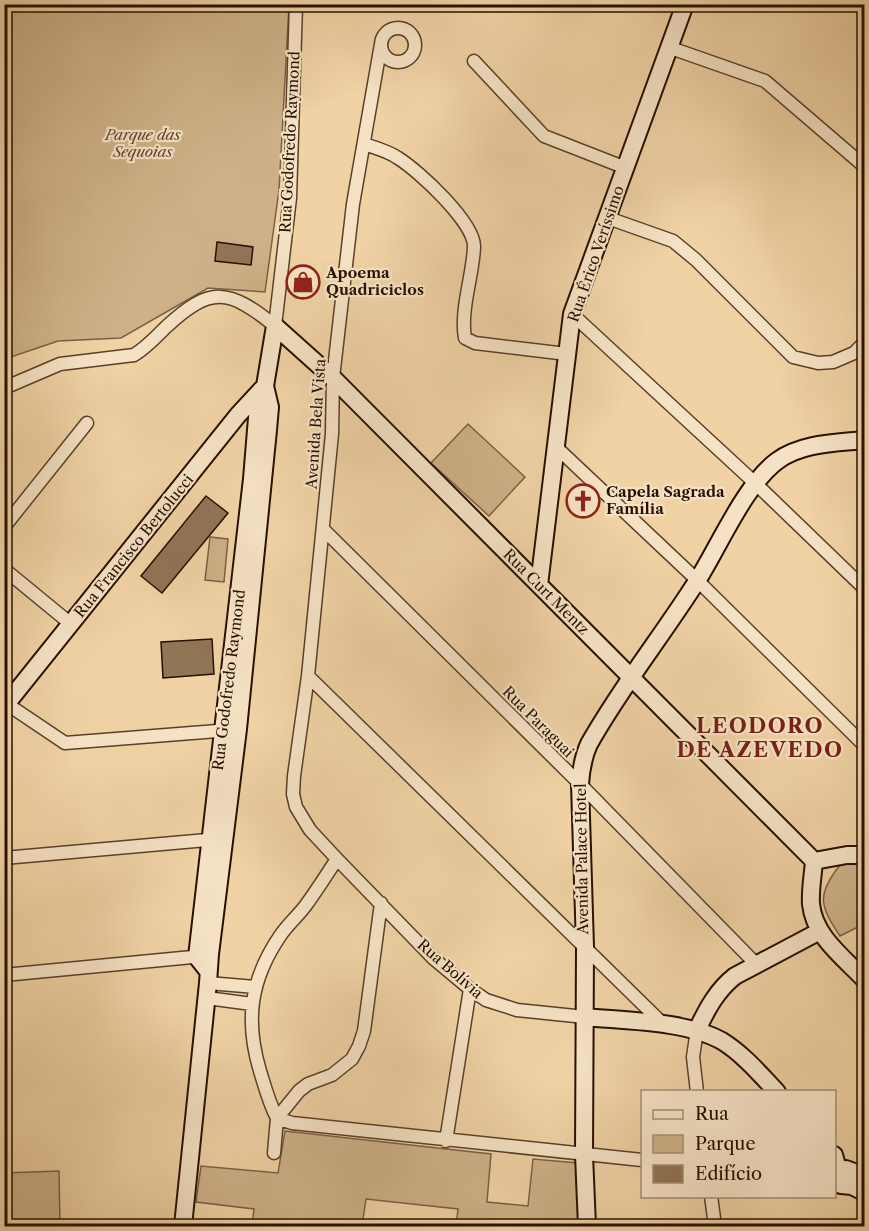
<svg xmlns="http://www.w3.org/2000/svg" width="869" height="1231" font-family="'Libre Caslon Text',serif">
<style>
.green{fill:#ceb188;stroke:#7a6045;stroke-width:1.5}
.building{fill:#907556;stroke:#271002;stroke-width:1.5}
.lines{fill:none;stroke-linecap:round;stroke-linejoin:round}
.street-casing{stroke:#59402a;stroke-width:15}
.secondary-casing{stroke:#271002;stroke-width:20}
.street{stroke:#f5e2c4;stroke-width:12}
.secondary{stroke:#f5e2c4;stroke-width:16}
.labels{text-anchor:middle;stroke-width:4.5;stroke-linejoin:round;paint-order:stroke}
.park-label{font-size:15px;font-style:italic;fill:#614831;stroke:#f5e2c4}
.street-label{font-size:15px;fill:#271002;stroke:#f5e2c4}
.poi-label{font-size:15px;font-weight:bold;fill:#271002;stroke:#f5e2c4;text-anchor:start}
.district-label{font-size:21px;font-weight:bold;letter-spacing:1.5px;fill:#7a1f14;stroke:#f5e2c4}
</style>
<rect width="100%" height="100%" fill="#f0d2a4"/>
<filter id="stains"><feTurbulence type="fractalNoise" baseFrequency=".00333" numOctaves="4"/><feColorMatrix values="0 0 0 0 .2 0 0 0 0 .09 0 0 0 0 .02 0 0 0 .5 -.17"/></filter>
<radialGradient id="worn" r=".72"><stop offset=".6" stop-color="#630" stop-opacity="0"/><stop offset="1" stop-color="#630" stop-opacity=".3"/></radialGradient>
<path class="green" d="M4,5H289L279,190L265,292L208,288L121,338L58,341L5,359Z
M468,424L525,477L489,516L431,463Z
M210,537L228,539L224,582L205,580Z
M856,862L864,865V924L840,936C820,906 816,895 840,865Z
M285,1131L491,1154L487,1202L528,1206L533,1159L578,1163L579,1226H456L458,1209L366,1199L362,1226H252L254,1209L196,1202L201,1166L278,1173Z
M59,1171L60,1226H5V1173Z"/>
<path class="building" d="M217,242L253,247L251,265L215,261Z
M206,496L228,513L162,593L141,576Z
M212,639L214,674L163,678L161,642Z"/>
<g class="lines">
<g class="street-casing">
<path id="street" d="M381 45a17 17 0 1 1 34 0a17 17 0 1 1-34 0Z
M381,44L353,204L333,378L332,434L308,676L294,776L293,794L296,807L310,830L337,859L434,959L470,989L486,1000L517,1010L585,1017
M668,47L765,81L864,166
M474,61L544,136L626,168
M364,144C376,148 388,151 398,158C419,171 475,223 474,247C473,275 460,310 465,338L475,343L567,354
M608,218L673,241L696,260L793,357L818,363L833,362L854,353L864,343
M572,314L755,483L864,588
M275,326L290,198L296,4
M4,388L60,364L134,355C146,348 156,337 166,327C211,285 229,289 275,326
M556,447L697,580L864,745
M4,527L87,423
M323,529L580,784L756,964
M4,569L71,624
M308,676L663,1024
M7,704L65,743L230,730
M4,858L218,839
M4,975L203,956
M208,983L256,987
M207,998L252,1004
M697,1092L693,1057L697,1030
M277,1118L292,1123L642,1160
M277,1118C269,1103 265,1087 260,1071C245,1021 250,980 280,936C287,925 298,916 306,905C317,890 327,874 337,859
M446,1141L470,989
M274,1153L277,1118L299,1091L308,1084L332,1075L352,1059L359,1046L364,1031L381,903
M711,1196L715,1226"/>
</g>
<g class="secondary-casing">
<path id="secondary" d="M275,326L333,378L814,861
M539,585L572,314L685,4
M4,707L238,415L262,389
M814,861C813,875 810,890 811,904C814,936 843,957 864,979
M814,861L847,855H864
M208,971L197,957L252,479L258,406L265,386L275,326
M585,1017C627,1021 686,1021 722,1041C743,1054 760,1074 777,1092
M697,1030C707,1009 717,990 735,976L820,931
M834,1155L839,1173L838,1180L841,1185L852,1186L864,1192
M839,1173L846,1169L854,1172L856,1181L852,1186
M183,1226L208,983L210,954L238,729L268,430L270,407L265,386
M587,1226L584,1155L585,947L580,784C581,770 583,757 589,744C621,687 662,636 697,581C719,546 745,485 777,461C801,443 836,443 864,440"/>
</g>
<use href="#street" class="street"/>
<use href="#secondary" class="secondary"/>
</g>
<defs>
<g id="shop-ring" transform="scale(1.725)"><circle r="9.5" fill="#f5e2c4" stroke="#8f2418" stroke-width="1.5"/><path d="M-5-2.5h2.3a2.7 3.5 0 0 1 5.4 0H5L5.5 6h-11ZM-1.5-2.5h3a1.5 2.3 0 0 0-3 0Z" fill="#8f2418"/></g>
<g id="church-ring" transform="scale(1.725)"><circle r="9.5" fill="#f5e2c4" stroke="#8f2418" stroke-width="1.5"/><path d="M-1.2-6h2.4v3.5h3.3v2.4h-3.3V6h-2.4V-.1h-3.3v-2.4h3.3Z" fill="#8f2418"/></g>
</defs>
<g fill-rule="evenodd">
<use href="#shop-ring" x="303" y="282"/>
<use href="#church-ring" x="583" y="501"/>
</g>
<g class="labels">
<g class="park-label">
<text x="143" y="140">Parque das<tspan x="143" dy="17">Sequoias</tspan></text>
</g>
<g class="street-label">
<text transform="translate(290 142) rotate(-87)" y="5">Rua Godofredo Raymond</text>
<text transform="translate(596 254) rotate(-71)" y="5">Rua Érico Veríssimo</text>
<text transform="translate(316 424) rotate(-86)" y="5">Avenida Bela Vista</text>
<text transform="translate(134 546) rotate(-51)" y="5">Rua Francisco Bertolucci</text>
<text transform="translate(546 592) rotate(45)" y="5">Rua Curt Mentz</text>
<text transform="translate(229 680) rotate(-83)" y="5">Rua Godofredo Raymond</text>
<text transform="translate(538 722) rotate(45)" y="5">Rua Paraguai</text>
<text transform="translate(582 859) rotate(-91)" y="5">Avenida Palace Hotel</text>
<text transform="translate(450 969) rotate(41)" y="5">Rua Bolívia</text>
</g>
<g class="poi-label">
<text x="326" y="278">Apoema<tspan x="326" dy="17">Quadriciclos</tspan></text>
<text x="606" y="497">Capela Sagrada<tspan x="606" dy="17">Família</tspan></text>
</g>
<g class="district-label">
<text x="760" y="733">LEODORO<tspan x="760" dy="24">DE AZEVEDO</tspan></text>
</g>
</g>
<rect width="869" height="1231" fill="none" stroke="#f0d2a4" stroke-width="24"/>
<rect x="6" y="6" width="857" height="1219" fill="none" stroke="#271002" stroke-width="3"/>
<rect x="12" y="12" width="845" height="1207" fill="none" stroke="#271002" stroke-width="1.5"/>
<rect x="641" y="1090" width="195" height="108" fill="#f5e2c4" stroke="#a38e76" stroke-width="1.5"/>
<rect x="653" y="1110" width="30" height="9" fill="#f5e2c4" stroke="#a38e76" stroke-width="1.5"/>
<text x="695" y="1120" font-size="18" fill="#271002">Rua</text>
<rect x="653" y="1135" width="30" height="18" fill="#ceb188" stroke="#a38e76" stroke-width="1.5"/>
<text x="695" y="1150" font-size="18" fill="#271002">Parque</text>
<rect x="653" y="1165" width="30" height="18" fill="#907556" stroke="#a38e76" stroke-width="1.5"/>
<text x="695" y="1180" font-size="18" fill="#271002">Edifício</text>
<rect width="100%" height="100%" filter="url(#stains)"/>
<rect width="100%" height="100%" fill="url(#worn)"/>
</svg>
